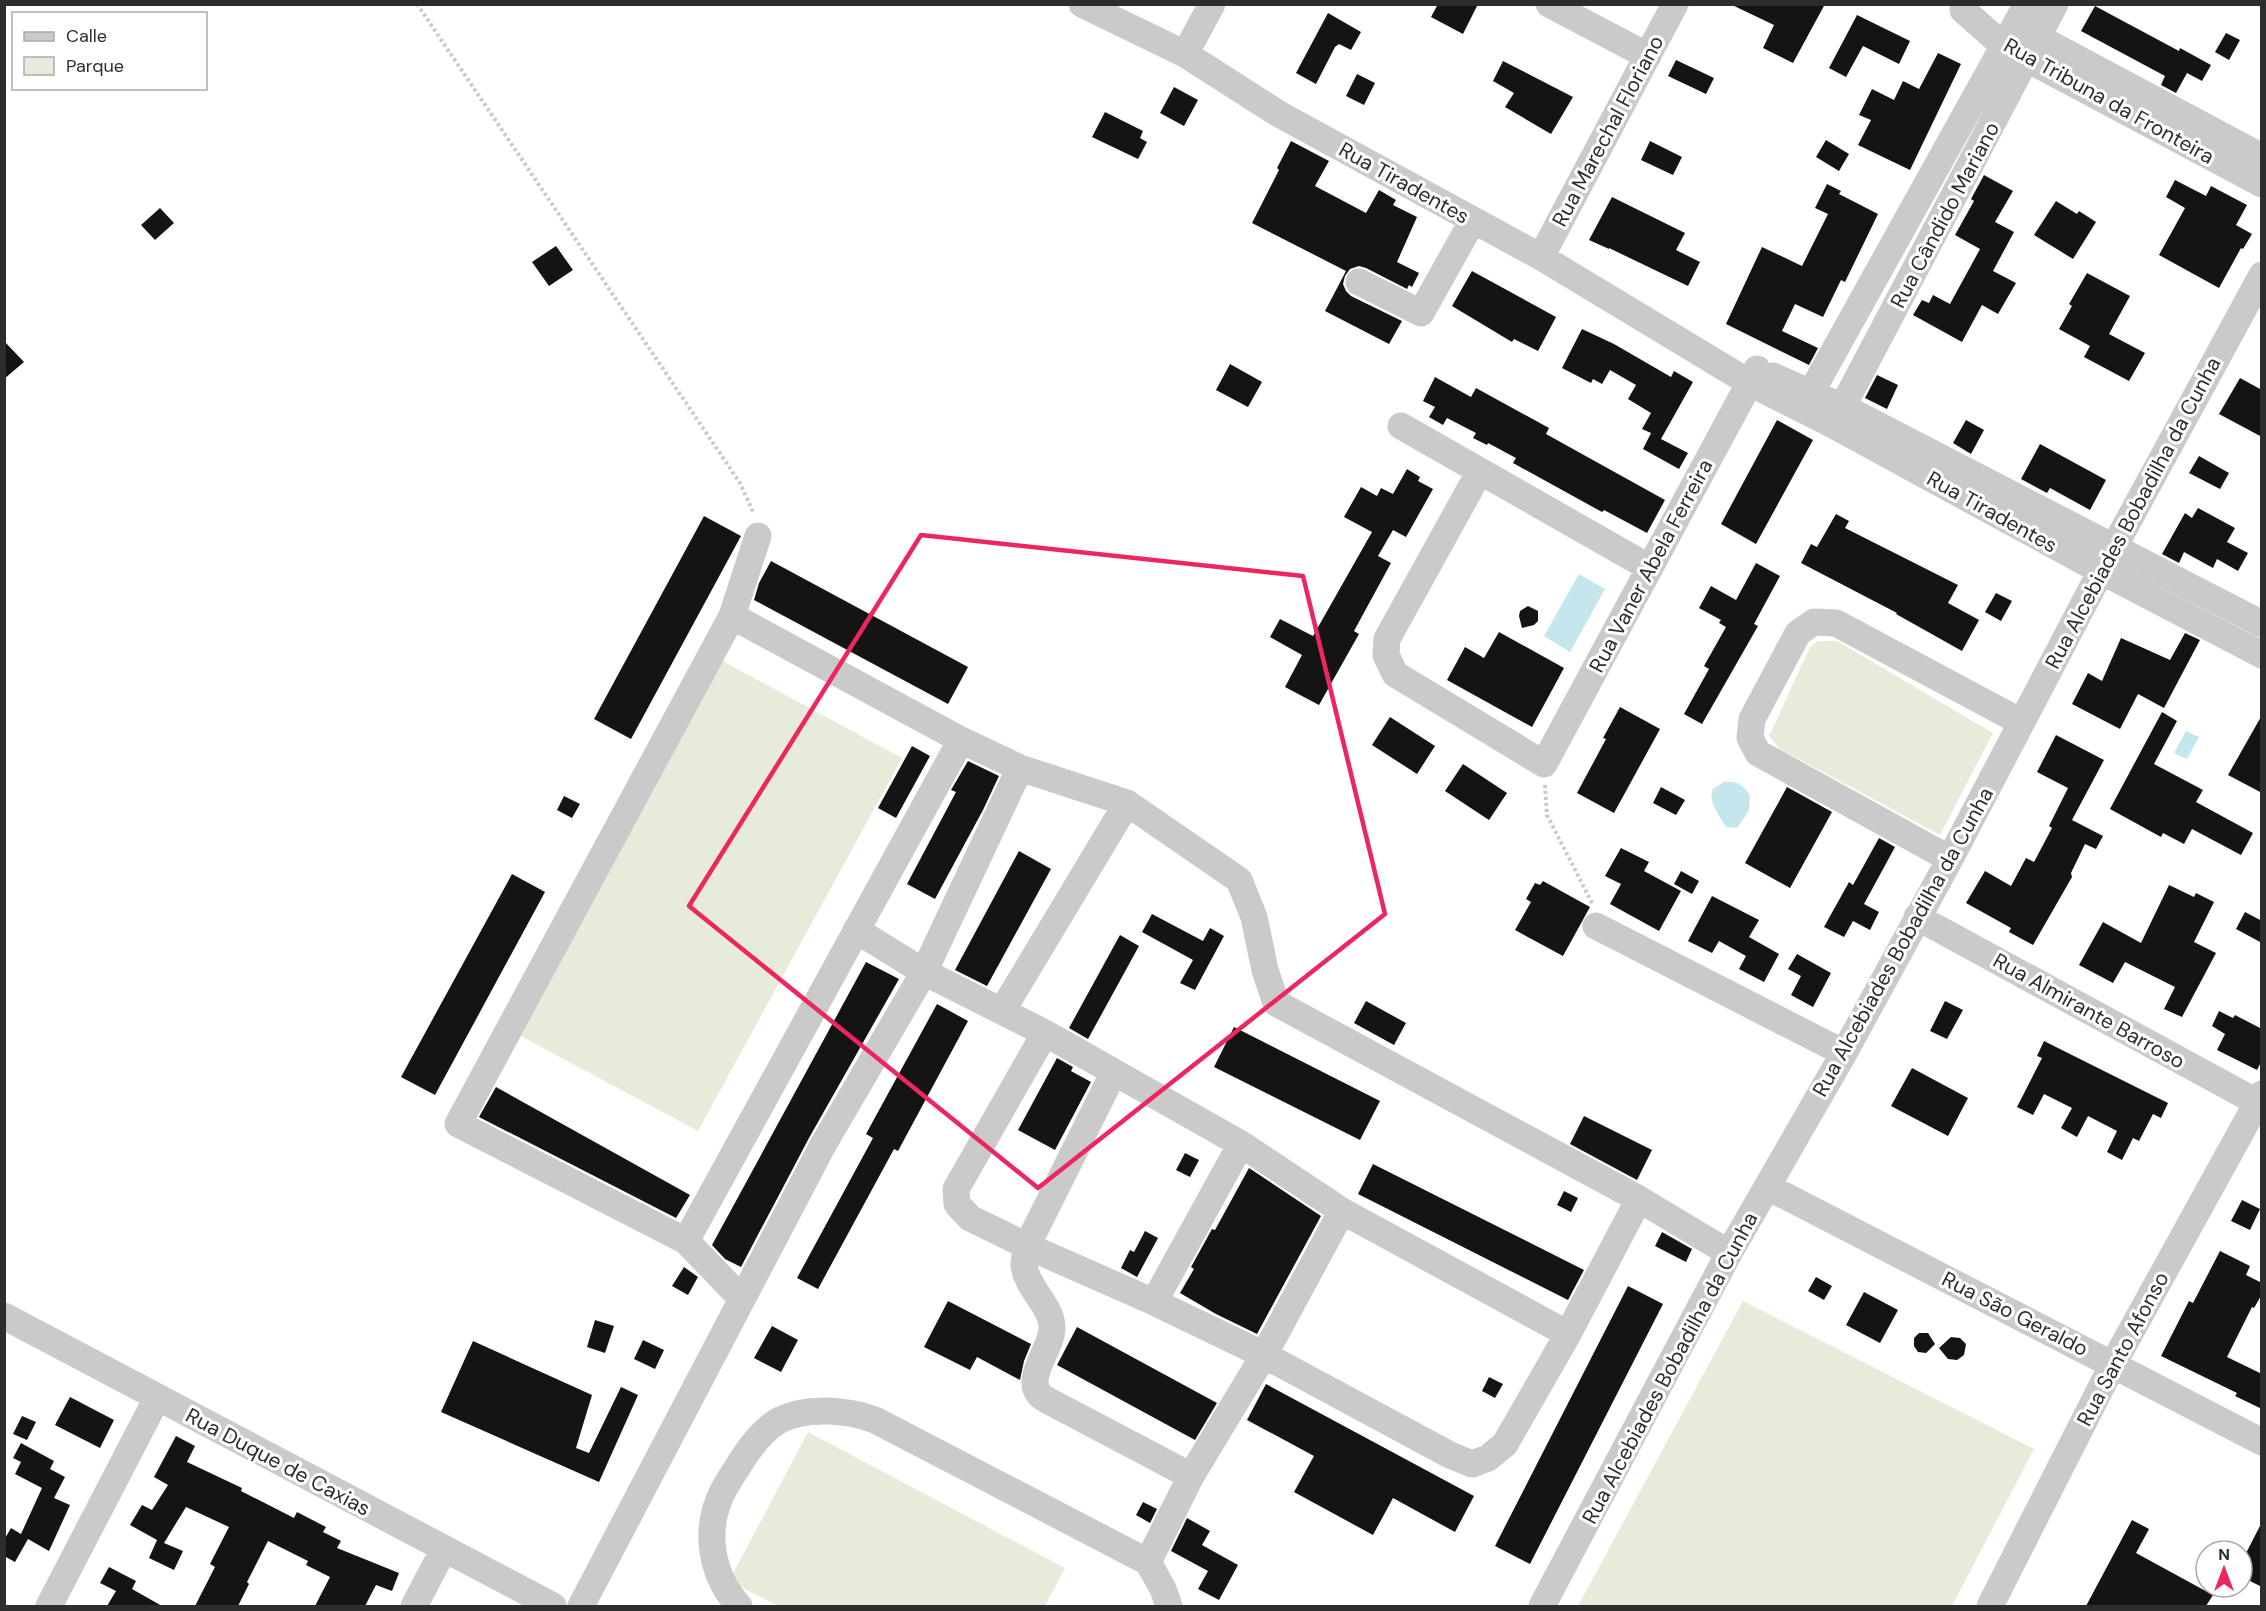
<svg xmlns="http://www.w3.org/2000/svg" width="2266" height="1611" font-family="'DM Sans',sans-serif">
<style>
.green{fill:#e7ecda}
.water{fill:#c5e6ed}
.building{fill:#141414}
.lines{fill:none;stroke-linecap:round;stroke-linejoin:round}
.path{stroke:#cacaca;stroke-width:4;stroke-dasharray:3 3;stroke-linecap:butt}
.minor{stroke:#cacaca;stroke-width:27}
.marked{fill:none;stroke:#ee265f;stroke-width:4.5;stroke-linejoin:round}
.labels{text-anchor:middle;stroke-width:6;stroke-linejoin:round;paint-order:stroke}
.street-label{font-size:21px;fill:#2d2d2d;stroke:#fff}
</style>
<rect width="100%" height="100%" fill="#fff"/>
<path class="green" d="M1818,641H1837L1993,733L1940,835L1780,749L1767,733L1770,734L1810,647Z
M717,658L902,758L698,1131L513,1032Z
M1743,1301L2034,1449L1952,1606H1578Z
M808,1432L1065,1568L1045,1606H778L729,1581Z"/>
<path class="water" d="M1579,574L1605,589L1570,652L1544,636Z
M2186,731L2199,737L2187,759L2174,753Z
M1724,782C1737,781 1742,784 1750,795L1749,811L1737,828L1726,827C1720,817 1707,801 1713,789Z"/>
<path class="building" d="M1438,4H1478L1463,34L1431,17Z
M1730,4H1825L1793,63L1763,48L1774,25Z
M2095,6L2179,51L2180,48L2211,65L2202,81L2187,73L2176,93L2161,85L2165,76L2081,31Z
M1328,13L1361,32L1351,50L1339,44L1335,47L1316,84L1296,73Z
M1857,15L1910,41L1899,64L1863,46L1846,77L1829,68Z
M2226,33L2240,40L2229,60L2215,52Z
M1938,53L1961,64L1910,170L1858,145L1871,120L1859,115L1872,89L1894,100L1903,81L1919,89Z
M1676,60L1714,78L1706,94L1668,76Z
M1503,61L1573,97L1551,134L1505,107L1514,93L1493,81Z
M1357,74L1375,83L1364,105L1346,96Z
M1174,87L1198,100L1184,126L1160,113Z
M1105,112L1143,131L1140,138L1147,142L1138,159L1092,137Z
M1826,140L1849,154L1839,171L1816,157Z
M1291,141L1329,161L1315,186L1366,213L1379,190L1396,200L1393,205L1417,217L1397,262L1419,273L1412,287L1409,285L1407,289L1366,268L1359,266L1350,269L1345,276L1343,284L1346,291L1351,296L1402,321L1389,344L1325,311L1346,271L1252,223L1279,170L1277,168Z
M1650,141L1682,157L1673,175L1641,160Z
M1984,175L2013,191L1995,222L2014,232L1993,271L2016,283L1998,314L1982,305L1962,342L1913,315L1922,300L1929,303L1933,295L1950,304L1980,249L1955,235L1974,201L1971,199Z
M2175,180L2206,196L2211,186L2247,205L2236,225L2252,234L2243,249L2241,248L2219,288L2159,255L2185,208L2166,197Z
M1827,184L1841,191L1839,194L1878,214L1845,282L1841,280L1823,317L1795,304L1782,331L1818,348L1809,365L1726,324L1762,247L1802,266L1828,214L1815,208Z
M1612,197L1685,233L1676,250L1700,262L1688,286L1609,248V249L1589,240Z
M2056,201L2077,214L2079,211L2096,222L2073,259L2034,235Z
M160,208L174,223L155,240L141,225Z
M556,246L573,270L549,286L532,262Z
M1472,271L1556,317L1538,351L1514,339L1512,342L1452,306Z
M2087,273L2130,296L2109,334L2145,353L2129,381L2084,357L2090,346L2059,329L2072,306L2069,304Z
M1582,329L1614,344L1671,377L1674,371L1693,382L1661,439L1688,453L1679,469L1643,449L1651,433L1642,429L1651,413L1628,399L1636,385L1610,370L1602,384L1593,379L1591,383L1562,368Z
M4,341L24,362L4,379Z
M1230,364L1262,382L1248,407L1216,390Z
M1877,375L1898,385L1887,409L1865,398Z
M1435,377L1471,397L1476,388L1516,410L1549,428L1546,434L1665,500L1647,533L1604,510L1602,512L1513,463L1516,458L1488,443L1487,445L1473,438L1476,433L1447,418L1443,425L1429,417L1435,407L1423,401Z
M2240,378L2262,390V437L2219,414Z
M1777,420L1813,440L1756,544L1721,524Z
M1966,420L1984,430L1971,454L1953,443Z
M2040,444L2106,480L2090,510L2050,488L2047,493L2021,479Z
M2199,456L2229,473L2220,489L2189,473Z
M1407,469L1420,477L1418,481L1433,489L1406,537L1393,530L1378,556L1391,563L1354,631L1359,634L1319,705L1285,687L1302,655L1270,637L1280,619L1313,636L1372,532L1344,517L1361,487L1377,496L1381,488L1393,494Z
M2198,508L2235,528L2227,542L2248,553L2238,571L2217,559L2213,568L2184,552L2179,563L2162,554L2185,513L2192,518Z
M1836,514L1849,521L1845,528L1958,585L1948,603L1979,620L1962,651L1896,614L1897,613L1801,563L1811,544L1817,547Z
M704,516L741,536L631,739L594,719Z
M771,561L968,667L948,704L754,600L759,583Z
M1756,563L1780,576L1754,624L1758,626L1702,724L1684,714L1709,669L1704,666L1726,627L1719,623L1721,620L1699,608L1711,586L1736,600Z
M1996,593L2012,601L2001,621L1985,612Z
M1528,606L1538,611V621L1534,625L1522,628L1519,616L1520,611Z
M1499,632L1564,668L1532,727L1447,680L1465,647L1484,658Z
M2185,633L2200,640L2164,708L2138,694L2120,729L2072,704L2088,673L2102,681L2121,638L2170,660Z
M1620,707L1660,729L1614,813L1577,793L1606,739L1603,738Z
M2162,712L2177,721L2154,764L2203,790L2196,802L2253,833L2241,855L2192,829L2184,844L2163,833L2161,837L2110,809Z
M2262,715V793L2228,775Z
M1390,717L1435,746L1417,774L1372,745Z
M2056,735L2104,760L2072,820L2103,836L2096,849L2085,844L2071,873L2072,877L2033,945L2009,932L2011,928L1966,903L1985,871L2011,886L2026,858L2034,862L2052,828L2049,826L2068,788L2037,772Z
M912,746L930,756L896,818L878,808Z
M968,761L999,776L983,810L935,899L907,884L956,792L951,790Z
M1463,764L1507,793L1489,820L1445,791Z
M1661,787L1685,800L1676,815L1653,803Z
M1787,787L1832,812L1790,888L1745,863Z
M564,796L580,804L572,818L557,810Z
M1879,838L1895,847L1864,904L1879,912L1870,930L1853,921L1844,937L1824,927L1849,882L1853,885Z
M1621,848L1649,862L1644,871L1681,891L1659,931L1610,904L1621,884L1605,876Z
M1019,851L1051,869L987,986L955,970Z
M1681,871L1699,881L1692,894L1674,884Z
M512,874L545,892L435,1095L401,1077Z
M1543,881L1590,907L1563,956L1515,930L1531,902L1526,899L1535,883L1540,885Z
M2169,885L2194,897L2196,893L2214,902L2194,942L2216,953L2182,1017L2164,1009L2175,987L2125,962L2113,983L2079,965L2103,922L2141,943Z
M1712,896L1759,920L1749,937L1779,954L1764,982L1739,969L1746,956L1719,941L1712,953L1688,941Z
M2245,912L2262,921V943L2236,929Z
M1152,914L1203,941L1210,928L1224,936L1195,990L1180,983L1193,960L1142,932Z
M1120,935L1139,946L1088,1039L1069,1028Z
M1797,954L1831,973L1813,1007L1791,995L1801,976L1788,969Z
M866,962L899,979L809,1138L741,1267L725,1259L712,1245Z
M1366,1001L1406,1023L1394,1045L1354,1023Z
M1945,1001L1963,1010L1947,1039L1930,1031Z
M937,1004L968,1021L898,1151L894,1149L818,1289L797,1278L873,1138L866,1134Z
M2219,1011L2233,1018L2235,1015L2262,1029V1060L2257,1070L2217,1050L2225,1034L2212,1026Z
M1234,1027L1380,1101L1360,1140L1214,1067Z
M2044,1041L2168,1103L2161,1118L2153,1114L2139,1141L2133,1138L2122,1160L2107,1152L2117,1131L2088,1116L2077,1137L2061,1128L2072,1108L2044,1094L2033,1115L2017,1107L2042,1058L2037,1056Z
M1057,1058L1073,1067L1071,1071L1091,1082L1055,1150L1018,1130Z
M1912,1068L1968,1098L1948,1136L1891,1106Z
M496,1087L690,1195L676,1218L479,1117Z
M1584,1116L1652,1150L1637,1180L1570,1144Z
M1185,1153L1199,1160L1190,1177L1176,1170Z
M1373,1164L1584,1270L1568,1300L1358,1194Z
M1249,1168L1321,1216L1257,1334L1216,1314L1180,1293L1194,1269L1191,1267L1212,1229L1215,1230Z
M1564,1191L1578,1198L1571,1212L1557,1205Z
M2242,1200L2260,1209L2250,1230L2231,1221Z
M1145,1231L1158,1238L1137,1277L1121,1268L1130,1250L1134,1252Z
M1662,1232L1692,1249L1686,1262L1655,1246Z
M2220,1251L2250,1266L2246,1275L2262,1283V1294L2254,1308L2252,1307L2227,1357L2262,1374V1409L2235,1396L2237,1393L2161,1356L2189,1301L2193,1303Z
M684,1267L698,1277L688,1295L672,1286Z
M1816,1277L1832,1286L1824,1300L1808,1291Z
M1628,1286L1663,1304L1530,1564L1495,1546Z
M1864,1292L1898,1310L1880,1343L1846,1325Z
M948,1301L1031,1344L1024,1361L1020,1380L977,1357L970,1370L924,1347Z
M595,1320L614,1326L605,1353L587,1347Z
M772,1326L798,1340L781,1372L754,1358Z
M1077,1327L1217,1403L1195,1440L1057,1365Z
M1919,1333H1928L1935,1344L1926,1353L1918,1352L1914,1346V1338Z
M1951,1337L1960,1338L1966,1344L1964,1355L1957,1360L1948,1359L1939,1348Z
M643,1340L664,1350L655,1369L634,1359Z
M473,1341L592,1395L576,1448L589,1453L621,1387L638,1395L599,1482L441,1412Z
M1489,1377L1503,1384L1495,1398L1482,1391Z
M1266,1384L1474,1496L1455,1532L1393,1498L1373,1535L1294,1492L1314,1456L1247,1420Z
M70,1397L114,1420L100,1448L55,1425Z
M22,1416L36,1422L27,1440L13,1434Z
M176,1436L195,1446L187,1462L242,1488L241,1491L294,1518L297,1512L326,1527L323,1532L341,1541L337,1548L399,1573L392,1591L376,1585L365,1606H315L330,1577L306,1565L308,1561L268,1541L247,1582L249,1584L238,1606H195L215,1567L210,1564L229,1527L186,1507L164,1543L183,1551L174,1570L149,1558L157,1540L130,1525L142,1505L152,1510L168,1485L154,1477Z
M21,1443L54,1461L50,1469L65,1477L54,1498L70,1505L49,1551L28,1539L15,1562L4,1556V1540L11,1528L21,1534L42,1488L15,1474L21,1462L13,1458Z
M1143,1502L1157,1509L1150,1523L1136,1515Z
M1187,1518L1210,1531L1202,1545L1238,1565L1219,1600L1198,1589L1208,1571L1171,1551Z
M2132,1520L2149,1529L2136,1553L2213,1595L2206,1606H2086Z
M2262,1522V1587L2242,1577V1561Z
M109,1567L136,1581L132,1589L162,1606H107L116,1591L100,1583Z"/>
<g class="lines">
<path class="path" d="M417,4L740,483L754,514
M1545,785L1547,815L1593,905"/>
<path class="minor" d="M1082,4L1185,54L1279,114L1541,257L1750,383L1833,425L2101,571L2262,655
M1549,4L1648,56
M1963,10L2005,47L2262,184
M2024,30L2262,157
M1185,54L1212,4
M1541,257L1675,4
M1359,282L1421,313L1473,220
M1773,376L1843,407L2262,624
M1803,407L2027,4
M1835,421L2055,4
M1401,426L1650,568
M1480,471L1387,639L1386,655L1395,674L1544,764L1757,369
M758,536L732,616L961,740L1020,768L1127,803L1239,880L1254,917L1265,970L1276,1003L1639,1199L1729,1253
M732,616L458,1124L686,1241L742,1299
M1950,859L1758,753L1750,738L1752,719L1798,633L1814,622L1836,623L2021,722
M1917,917L2262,1105
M1596,926L1844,1053
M856,930L924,972L1045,1033L1241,1144L1342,1211L1568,1334
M1002,1011L1127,803
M1045,1033L956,1189L957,1204L970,1218L1027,1246L1154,1302L1264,1355L1450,1455L1472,1464L1488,1458L1505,1444L1568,1334L1639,1199
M1114,1072L1027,1246C1026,1252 1024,1259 1024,1265C1026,1288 1052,1305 1052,1328C1052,1350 1019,1383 1045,1399L1191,1476
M1768,1187L2262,1442
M686,1241L961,740
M1154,1302L1241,1144
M4,1316L553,1606
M1148,1562L1191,1476L1264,1355L1342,1211
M49,1606L157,1398
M414,1606L444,1549
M581,1606L823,1145L924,972L1020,768
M739,1606C711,1575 703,1530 723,1491C728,1481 735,1472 740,1463C750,1447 763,1429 780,1420C807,1406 849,1410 875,1420L1148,1562L1163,1589L1169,1606
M1542,1606L1729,1253L1844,1053L1950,859L2101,571L2262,275
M1990,1606L2113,1364L2262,1094"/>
</g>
<path class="marked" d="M921,535L1303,576L1385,914L1038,1188L689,906Z"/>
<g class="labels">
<g class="street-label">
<text transform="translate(2109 101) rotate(29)" y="7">Rua Tribuna da Fronteira</text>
<text transform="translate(1608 131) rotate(-62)" y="7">Rua Marechal Floriano</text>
<text transform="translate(1404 183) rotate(29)" y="7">Rua Tiradentes</text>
<text transform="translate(1945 215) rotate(-62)" y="7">Rua Cândido Mariano</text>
<text transform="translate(1992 512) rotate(29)" y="7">Rua Tiradentes</text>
<text transform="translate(2133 513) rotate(-62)" y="7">Rua Alcebiades Bobadilha da Cunha</text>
<text transform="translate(1651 566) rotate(-62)" y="7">Rua Vaner Abela Ferreira</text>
<text transform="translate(1903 942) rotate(-61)" y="7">Rua Alcebiades Bobadilha da Cunha</text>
<text transform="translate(2089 1011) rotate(29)" y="7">Rua Almirante Barroso</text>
<text transform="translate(2015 1314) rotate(27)" y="7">Rua São Geraldo</text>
<text transform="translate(2123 1349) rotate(-62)" y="7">Rua Santo Afonso</text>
<text transform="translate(1670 1368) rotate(-62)" y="7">Rua Alcebiades Bobadilha da Cunha</text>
<text transform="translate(278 1462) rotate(28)" y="7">Rua Duque de Caxias</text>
</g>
</g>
<rect width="2266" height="1611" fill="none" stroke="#2d2d2d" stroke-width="12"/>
<rect x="12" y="12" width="195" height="78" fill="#ffffff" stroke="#ababab" stroke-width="1.5"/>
<rect x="24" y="32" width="30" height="9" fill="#cacaca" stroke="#ababab" stroke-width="1.5"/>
<text x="66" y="42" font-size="18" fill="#2d2d2d">Calle</text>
<rect x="24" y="57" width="30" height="18" fill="#e7ecda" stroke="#ababab" stroke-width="1.5"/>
<text x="66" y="72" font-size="18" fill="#2d2d2d">Parque</text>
<g transform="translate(2224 1569)"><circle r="28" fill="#ffffff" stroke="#ababab" stroke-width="1.5"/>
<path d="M0-4.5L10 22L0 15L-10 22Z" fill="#ee265f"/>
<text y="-9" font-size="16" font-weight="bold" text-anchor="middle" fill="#2d2d2d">N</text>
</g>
</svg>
